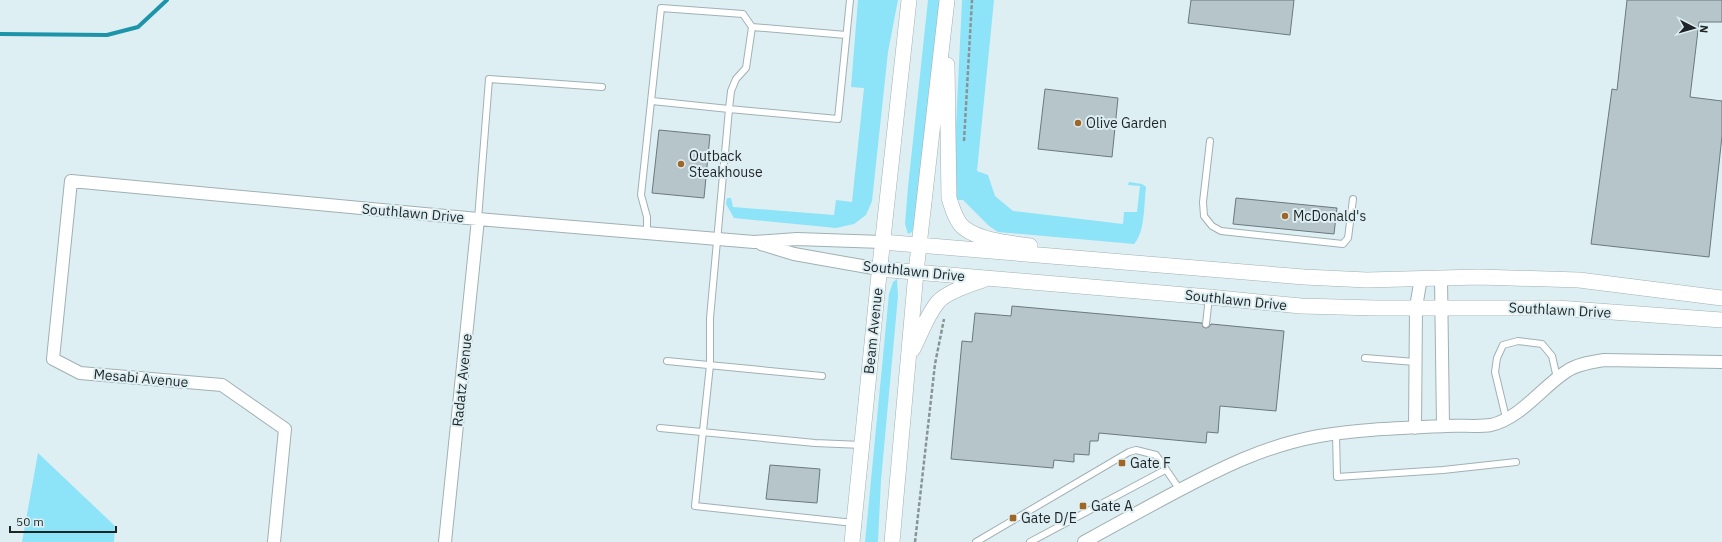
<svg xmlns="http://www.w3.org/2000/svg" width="1722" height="542" font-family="'IBM Plex Sans',sans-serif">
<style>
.green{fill:#8de3f8}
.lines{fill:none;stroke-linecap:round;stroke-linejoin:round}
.stream{stroke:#1c94aa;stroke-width:4}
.building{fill:#b5c5c9;stroke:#6a797d}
.service-casing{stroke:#a0b0b4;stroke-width:8}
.minor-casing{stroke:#a0b0b4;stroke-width:14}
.tertiary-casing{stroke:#a0b0b4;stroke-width:16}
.path{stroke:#889497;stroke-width:2.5;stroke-dasharray:4 2;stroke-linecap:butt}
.service{stroke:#fff;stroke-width:6}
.minor{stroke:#fff;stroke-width:12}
.tertiary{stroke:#fff;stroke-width:15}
.poi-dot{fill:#a06626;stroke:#deeff3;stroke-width:1.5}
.labels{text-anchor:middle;stroke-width:4;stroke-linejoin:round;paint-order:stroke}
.poi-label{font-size:14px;fill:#1f2527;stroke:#deeff3;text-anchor:start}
.street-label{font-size:14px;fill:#1f2527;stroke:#deeff3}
</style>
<rect width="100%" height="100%" fill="#deeff3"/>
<path class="green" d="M858,0H898L888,52L872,201L866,215L854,224L836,228L734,218L726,204L727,198H731L733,207L834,215L836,200L852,202L864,88L851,87Z
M928,0H940L916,221L912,232L908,234L905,224L908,187Z
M962,0H994L977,171L988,175L995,196L1013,211L1123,224L1124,212H1137L1140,186L1128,185L1129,182L1142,184L1146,187C1144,203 1145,233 1134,244L998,232L989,226L963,200H956L953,189Z
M897,279L898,296L881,480L878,542H865L889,294L893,282Z
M38,453L115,526L114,542H22Z"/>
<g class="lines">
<path class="stream" d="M0,34L107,35L138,27L167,0"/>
</g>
<path class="building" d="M1191,0H1294L1290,35L1188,23Z
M1627,0H1722V22H1699L1690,97L1722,101V136L1709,257L1591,244L1612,89L1617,90Z
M1045,89L1118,98L1112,157L1038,149Z
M659,130L710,135L704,198L652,193Z
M1236,198L1337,208L1334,234L1233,224Z
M1012,306L1202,323L1203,327L1206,328L1209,327L1211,324L1284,331L1276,411L1220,406L1218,433L1207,432L1206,443L1099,433L1098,441H1090L1089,455L1074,454V462L1054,460L1053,468L951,459L962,341L972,342L975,313L1011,316Z
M770,465L820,469L817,503L766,499Z"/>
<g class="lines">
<g class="service-casing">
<path id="service" d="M850,0L838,119L729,109L710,318V365L695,506L854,523
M752,27L846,35
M1210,141L1203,202L1204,216L1212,226L1221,231L1343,244L1348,238L1353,199
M478,219L489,79L602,87
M647,233V217L641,195L661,8L743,14L752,27L746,68L736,79L731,91L729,109L652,101
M1206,324L1209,297
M1365,358L1415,362
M667,361L822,376
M1506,418L1495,372L1497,358L1503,345L1518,341L1542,344L1552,356L1557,378
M660,428L815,443L862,445
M1336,434L1337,477L1443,470L1516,462
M976,542L1129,452L1136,450L1156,455L1180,490
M1030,542L1165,470"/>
</g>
<g class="minor-casing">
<path id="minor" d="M761,244L794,254L879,269
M1441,278L1443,426
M1415,428L1416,307L1421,278
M274,542L285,429L222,385L80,373L53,359L71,181L478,219L754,242L797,239L882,242
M445,542L478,219
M1084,542C1113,526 1142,510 1172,494C1221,468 1264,446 1319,436C1361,429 1404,428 1446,426C1459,425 1479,427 1491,425C1521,418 1542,387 1567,371C1577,364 1592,362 1604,360L1722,362"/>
</g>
<g class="tertiary-casing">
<path id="tertiary" d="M947,65L949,198C952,207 956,222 964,228C981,241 1010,243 1030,246
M882,242L1304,277L1367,280L1479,277L1579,280L1722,298
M879,269L1209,297L1301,306L1376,308H1557L1722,320
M913,349C921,333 927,315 938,302C945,293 973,283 983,280
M852,542L878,284L909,0
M892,542L916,272L947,0"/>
</g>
<path class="path" d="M964,141L972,0
M915,542L935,364L944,319"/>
<use href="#service" class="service"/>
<use href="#minor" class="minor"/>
<use href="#tertiary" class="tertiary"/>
</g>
<g class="poi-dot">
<circle cx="1078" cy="123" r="4"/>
<circle cx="681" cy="164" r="4"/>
<circle cx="1285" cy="216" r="4"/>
<rect x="1118" y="459" width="8" height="8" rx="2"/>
<rect x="1079" y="502" width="8" height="8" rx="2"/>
<rect x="1009" y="514" width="8" height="8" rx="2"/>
</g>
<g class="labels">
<g class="poi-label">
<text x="1086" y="128">Olive Garden</text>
<text x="689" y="161">Outback<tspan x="689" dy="16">Steakhouse</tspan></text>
<text x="1293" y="221">McDonald's</text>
<text x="1130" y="468">Gate F</text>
<text x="1091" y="511">Gate A</text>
<text x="1021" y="523">Gate D/E</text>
</g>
<g class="street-label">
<text transform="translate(413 213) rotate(5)" y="5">Southlawn Drive</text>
<text transform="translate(914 271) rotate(6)" y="5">Southlawn Drive</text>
<text transform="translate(1236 300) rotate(6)" y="5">Southlawn Drive</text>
<text transform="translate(1560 310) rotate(3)" y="5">Southlawn Drive</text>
<text transform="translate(873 331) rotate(-84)" y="5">Beam Avenue</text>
<text transform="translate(141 378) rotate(5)" y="5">Mesabi Avenue</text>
<text transform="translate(462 380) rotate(-84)" y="5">Radatz Avenue</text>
</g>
</g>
<g transform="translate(1694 28) rotate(96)" stroke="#deeff3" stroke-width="3" paint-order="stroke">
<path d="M0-3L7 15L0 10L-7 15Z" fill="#1f2527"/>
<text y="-6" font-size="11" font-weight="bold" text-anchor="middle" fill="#1f2527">N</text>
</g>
<path d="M10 526v6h106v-6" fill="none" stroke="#1f2527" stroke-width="2"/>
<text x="16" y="526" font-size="12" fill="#1f2527" stroke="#deeff3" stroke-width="3" paint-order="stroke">50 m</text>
</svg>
